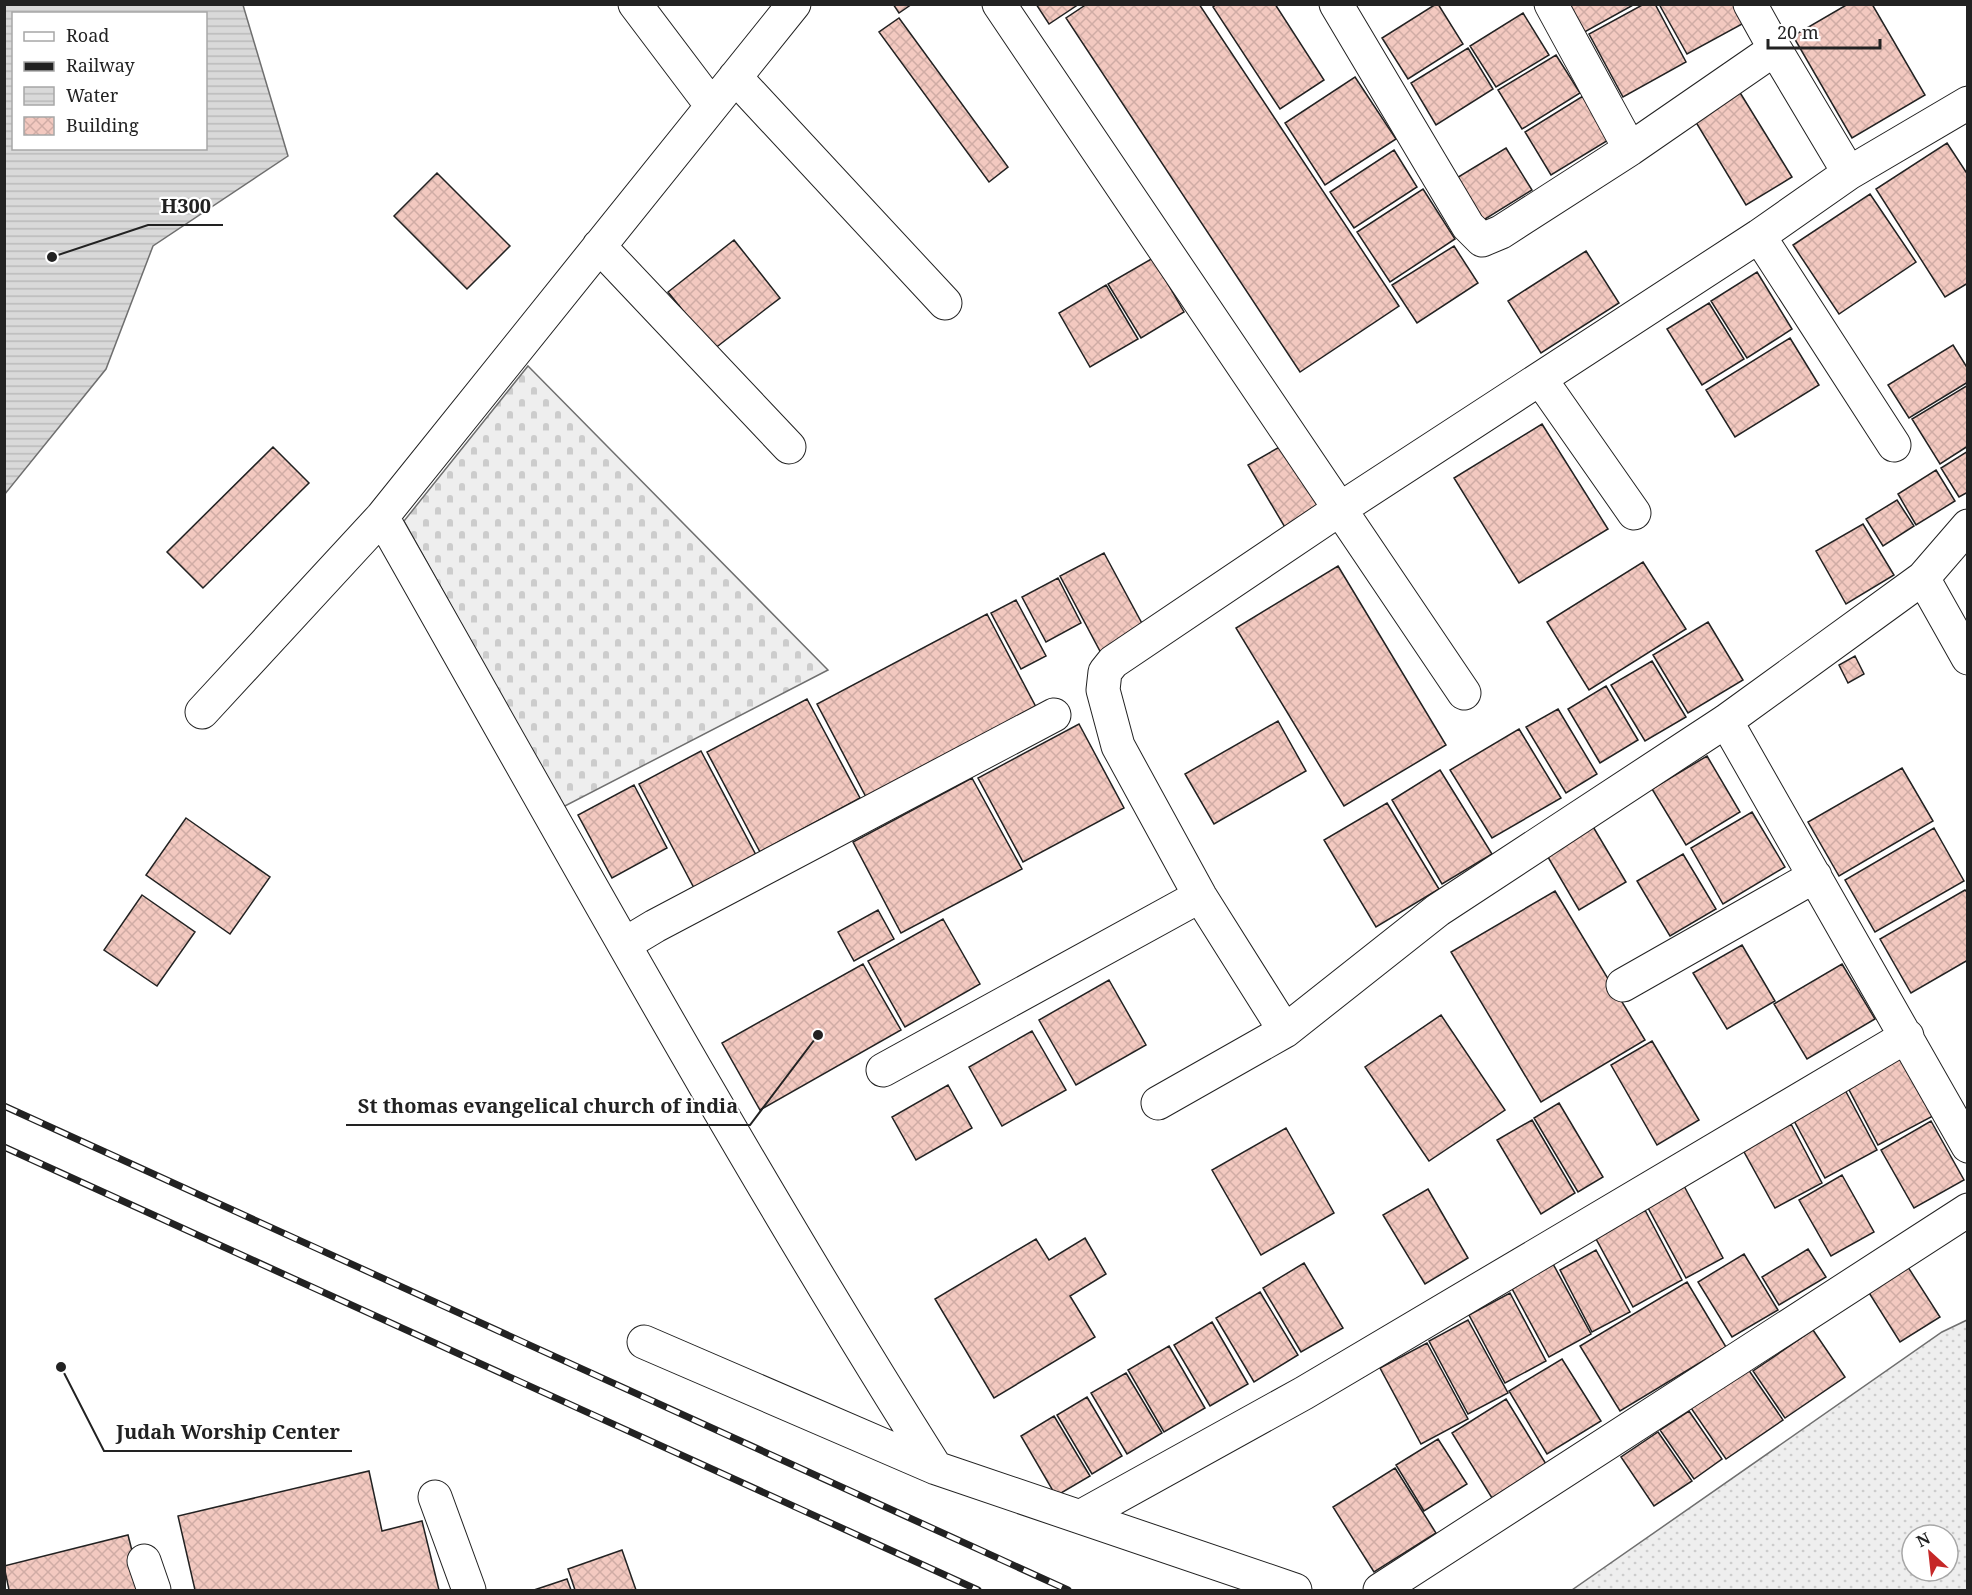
<svg xmlns="http://www.w3.org/2000/svg" width="1972" height="1595" font-family="'Noto Serif',serif">
<style>
.grass{fill:url(#grass-dots);stroke:#6f6f6f;stroke-width:1.5;fill-rule:evenodd}
.cemetery{fill:url(#cemetery-stones);stroke:#6f6f6f;stroke-width:1.5}
.water{fill:url(#water-rules);stroke:#6f6f6f;stroke-width:1.5;fill-rule:evenodd}
.building{fill:url(#building-cross-hatch);stroke:#222;stroke-width:1.5}
.lines{fill:none;stroke-linecap:round;stroke-linejoin:round}
.minor-casing{stroke:#222;stroke-width:35}
.minor{stroke:#fff;stroke-width:33}
.rail-casing{stroke:#222;stroke-width:7}
.rail{stroke:#fff;stroke-width:4.5;stroke-dasharray:14;stroke-linecap:butt}
.leader{fill:none;stroke:#222;stroke-width:2}
.callout-dot{fill:#222;stroke:#fff;stroke-width:2}
.callout-label{font-size:20px;text-anchor:middle;font-weight:bold;fill:#222;stroke:#fff;stroke-width:4.5;stroke-linejoin:round;paint-order:stroke}
</style>
<defs>
<pattern id="grass-dots" width="8" height="8" patternUnits="userSpaceOnUse" patternTransform="scale(1.5)"><rect width="8" height="8" fill="#eee"/><path d="M2 2h.1M6 6h.1" fill="none" stroke="#ccc" stroke-width="1.8" stroke-linecap="round"/></pattern>
<pattern id="cemetery-stones" width="16" height="16" patternUnits="userSpaceOnUse" patternTransform="scale(1.5)"><rect width="16" height="16" fill="#eee"/><path d="M2 7V4a2 2 0 0 1 4 0v3zM10 15v-3a2 2 0 0 1 4 0v3z" fill="#ccc"/></pattern>
<pattern id="water-rules" width="6" height="5" patternUnits="userSpaceOnUse" patternTransform="scale(1.5)"><rect width="6" height="5" fill="#d9d9d9"/><path d="M0 2.5h6" fill="none" stroke="#bababa"/></pattern>
<pattern id="building-cross-hatch" width="8" height="8" patternUnits="userSpaceOnUse" patternTransform="scale(1.5)"><rect width="8" height="8" fill="#f3c9c0"/><path d="M0 0l8 8M0 8l8-8" fill="none" stroke="#d0aca5"/></pattern>
</defs>
<rect width="100%" height="100%" fill="#fff"/>
<path class="grass" d="M1967,1320V1590H1572L1942,1332ZM1912,1535H1948V1571H1912Z"/>
<path class="cemetery" d="M528,366L828,670L563,807L404,521Z"/>
<path class="water" d="M5,4L243,5L288,156L153,246L106,369L5,494ZM14,14H206V148H14Z"/>
<path class="building" d="M893,4H912L899,13Z
M1036,4H1079L1049,24Z
M1087,4H1199L1399,306L1300,372L1066,18Z
M1217,4H1275L1324,80L1280,109L1213,7Z
M1436,4H1438L1463,44L1408,79L1382,38Z
M1565,4H1635L1581,34Z
M1644,4H1655L1686,62L1623,97L1589,34Z
M1659,4H1734L1744,23L1687,54Z
M1848,4H1872L1925,95L1852,138L1793,36Z
M1523,13L1549,55L1496,87L1470,46Z
M899,18L1008,167L989,182L879,32Z
M1468,48L1493,89L1436,125L1411,83Z
M1556,55L1580,93L1522,129L1498,90Z
M1355,77L1396,139L1325,185L1285,123Z
M1739,91L1792,177L1746,205L1694,119Z
M1583,96L1610,139L1551,175L1525,132Z
M1947,143L1968,175V283L1945,297L1876,189Z
M1506,148L1532,190L1482,221L1455,179Z
M1394,150L1417,187L1354,228L1330,192Z
M437,173L510,246L467,289L394,216Z
M1423,189L1455,239L1390,282L1357,232Z
M1870,194L1916,262L1839,314L1793,245Z
M734,240L780,298L714,349L668,292Z
M1454,246L1478,283L1417,323L1392,285Z
M1586,251L1619,303L1541,353L1508,301Z
M1153,258L1184,312L1141,338L1108,284Z
M1757,272L1792,329L1747,358L1711,301Z
M1106,285L1138,339L1090,367L1059,313Z
M1709,303L1744,359L1702,385L1667,329Z
M1790,338L1819,385L1735,437L1706,390Z
M1953,345L1968,369V382L1909,418L1888,385Z
M1968,385V446L1940,464L1912,419Z
M1542,424L1608,529L1519,583L1454,478Z
M1283,445L1320,509L1286,529L1248,465Z
M273,447L309,483L203,588L167,552Z
M1968,451V492L1959,497L1941,468Z
M1936,470L1955,501L1916,525L1898,494Z
M1897,500L1914,526L1883,546L1866,519Z
M1863,524L1894,575L1846,604L1816,551Z
M1104,553L1145,629L1101,653L1060,576Z
M1643,562L1686,629L1589,690L1547,622Z
M1338,566L1446,745L1344,806L1236,628Z
M1058,578L1081,623L1046,642L1022,597Z
M1016,600L1046,656L1021,669L991,613Z
M987,614L1036,707L866,797L817,704Z
M1708,622L1743,680L1688,713L1653,655Z
M1855,656L1864,674L1848,683L1839,665Z
M1652,661L1686,717L1645,741L1611,685Z
M1606,686L1638,740L1600,763L1568,709Z
M807,699L860,798L760,852L707,752Z
M1558,709L1597,774L1566,793L1526,727Z
M1278,721L1306,771L1214,824L1185,774Z
M1079,724L1124,808L1023,862L978,778Z
M1519,729L1561,798L1492,838L1450,770Z
M701,751L756,855L694,888L639,784Z
M1707,756L1740,812L1686,845L1652,789Z
M1902,768L1933,821L1839,876L1808,822Z
M1440,770L1492,854L1442,884L1392,800Z
M972,778L1022,869L901,933L853,842Z
M634,785L667,848L612,878L578,815Z
M1387,803L1439,889L1376,927L1324,840Z
M1752,812L1785,867L1723,904L1691,848Z
M186,818L270,877L230,934L146,875Z
M1592,825L1626,882L1579,910L1545,852Z
M1934,828L1964,881L1875,932L1845,880Z
M1683,854L1716,909L1670,936L1637,881Z
M1965,890L1968,893V960L1911,993L1880,939Z
M1555,891L1645,1040L1541,1102L1451,952Z
M142,895L195,932L157,986L104,950Z
M878,910L894,939L854,961L838,932Z
M943,919L980,984L905,1027L868,961Z
M1742,945L1775,1001L1727,1029L1693,973Z
M863,964L901,1030L760,1110L722,1043Z
M1842,964L1875,1019L1807,1059L1774,1004Z
M1109,980L1146,1045L1076,1085L1039,1020Z
M1441,1015L1505,1110L1429,1161L1365,1067Z
M1032,1031L1066,1090L1002,1126L969,1067Z
M1652,1041L1699,1120L1657,1145L1611,1065Z
M1901,1057L1933,1116L1878,1145L1847,1086Z
M948,1085L972,1128L916,1160L892,1117Z
M1844,1088L1877,1150L1825,1178L1792,1117Z
M1559,1103L1603,1177L1578,1192L1534,1118Z
M1532,1120L1575,1193L1541,1214L1497,1140Z
M1931,1121L1964,1180L1914,1208L1881,1150Z
M1791,1124L1822,1183L1775,1208L1743,1150Z
M1286,1128L1334,1213L1261,1255L1212,1170Z
M1842,1175L1874,1232L1831,1256L1799,1200Z
M1684,1186L1723,1258L1686,1278L1647,1206Z
M1428,1189L1468,1258L1425,1284L1383,1215Z
M1645,1210L1682,1280L1633,1307L1595,1237Z
M1085,1238L1106,1274L1070,1296L1095,1337L994,1398L935,1299L1036,1239L1049,1260Z
M1808,1249L1826,1277L1779,1305L1762,1277Z
M1596,1250L1630,1312L1592,1332L1560,1270Z
M1744,1254L1778,1310L1732,1337L1698,1282Z
M1552,1262L1591,1334L1549,1357L1510,1285Z
M1304,1263L1343,1328L1301,1352L1263,1288Z
M1906,1264L1940,1317L1900,1342L1866,1288Z
M1687,1282L1726,1347L1620,1411L1580,1346Z
M1260,1292L1298,1355L1254,1382L1216,1318Z
M1510,1293L1546,1361L1505,1383L1469,1315Z
M1468,1320L1508,1393L1468,1414L1429,1341Z
M1212,1322L1248,1384L1210,1406L1174,1345Z
M1813,1330L1845,1377L1785,1418L1753,1371Z
M1427,1343L1468,1419L1421,1444L1380,1368Z
M1169,1346L1205,1408L1164,1432L1128,1370Z
M1562,1359L1601,1421L1547,1454L1509,1391Z
M1748,1369L1783,1420L1726,1459L1691,1408Z
M1126,1373L1162,1433L1127,1454L1091,1393Z
M1087,1397L1122,1456L1092,1474L1057,1415Z
M1506,1399L1546,1464L1492,1498L1452,1433Z
M1689,1411L1722,1459L1694,1479L1660,1430Z
M1054,1416L1090,1476L1056,1496L1021,1436Z
M1658,1432L1692,1481L1654,1506L1621,1457Z
M1438,1439L1467,1484L1424,1511L1396,1465Z
M1395,1468L1436,1533L1374,1572L1333,1507Z
M369,1471L382,1531L422,1521L439,1590H195L178,1516Z
M128,1535L142,1590H9L4,1566Z
M622,1550L636,1590H575L568,1569Z
M567,1579L571,1590H534Z"/>
<g class="lines">
<g class="minor-casing">
<path id="minor" d="M635,4L712,106
M999,4L1464,693
M1336,4L1468,226L1482,240L1501,232L1630,149
M1551,4L1630,149L1775,49L1849,173
M1750,4L1775,49
M735,77L945,303
M1759,236L1894,445
M599,246L789,447
M1541,380L1634,513
M382,517C563,836 740,1158 936,1468
M1923,578L1968,658
M202,712L382,517L794,4
M1726,721L1968,1146
M625,944L655,926L1054,715
M1623,985L1815,876
M1285,1031L1200,896L1118,746L1103,690L1105,672L1113,662L1340,509L1759,236L1849,173L1968,103
M883,1070L1200,896
M1158,1103L1285,1031L1438,910L1726,721L1923,578L1968,526
M644,1342L936,1468L1295,1590
M435,1497L469,1590
M1080,1517L1304,1393L1907,1036
M144,1561L154,1590
M1380,1590L1968,1210"/>
</g>
<use href="#minor" class="minor"/>
<g class="rail-casing">
<path id="rail" d="M4,1106L1068,1590
M4,1147L978,1590"/>
</g>
<use href="#rail" class="rail"/>
</g>
<path class="leader" d="M52 257L148 225H223M818 1035L750 1125H346M61 1367L104 1451H352"/>
<g class="callout-dot">
<circle cx="52" cy="257" r="6"/>
<circle cx="818" cy="1035" r="6"/>
<circle cx="61" cy="1367" r="6"/>
</g>
<g class="callout-label">
<text x="186" y="213">H300</text>
<text x="548" y="1113">St thomas evangelical church of india</text>
<text x="228" y="1439">Judah Worship Center</text>
</g>
<rect width="1972" height="1595" fill="none" stroke="#222222" stroke-width="12"/>
<rect x="12" y="12" width="195" height="138" fill="#ffffff" stroke="#a7a7a7" stroke-width="1.5"/>
<rect x="24" y="32" width="30" height="9" fill="#ffffff" stroke="#a7a7a7" stroke-width="1.5"/>
<text x="66" y="42" font-size="18" fill="#222222">Road</text>
<rect x="24" y="62" width="30" height="9" fill="#222222" stroke="#a7a7a7" stroke-width="1.5"/>
<text x="66" y="72" font-size="18" fill="#222222">Railway</text>
<rect x="24" y="87" width="30" height="18" fill="url(#water-rules)" stroke="#a7a7a7" stroke-width="1.5"/>
<text x="66" y="102" font-size="18" fill="#222222">Water</text>
<rect x="24" y="117" width="30" height="18" fill="url(#building-cross-hatch)" stroke="#a7a7a7" stroke-width="1.5"/>
<text x="66" y="132" font-size="18" fill="#222222">Building</text>
<g transform="translate(1930 1553) rotate(333)"><circle r="28" fill="#ffffff" stroke="#a7a7a7" stroke-width="1.5"/>
<path d="M0-4.5L10 22L0 15L-10 22Z" fill="#c62828"/>
<text y="-9" font-size="16" font-weight="bold" text-anchor="middle" fill="#222222">N</text>
</g>
<path d="M1768 39v9h112v-9" fill="none" stroke="#222222" stroke-width="3"/>
<text x="1777" y="39" font-size="18" fill="#222222" stroke="#ffffff" stroke-width="4.5" paint-order="stroke">20 m</text>
</svg>
